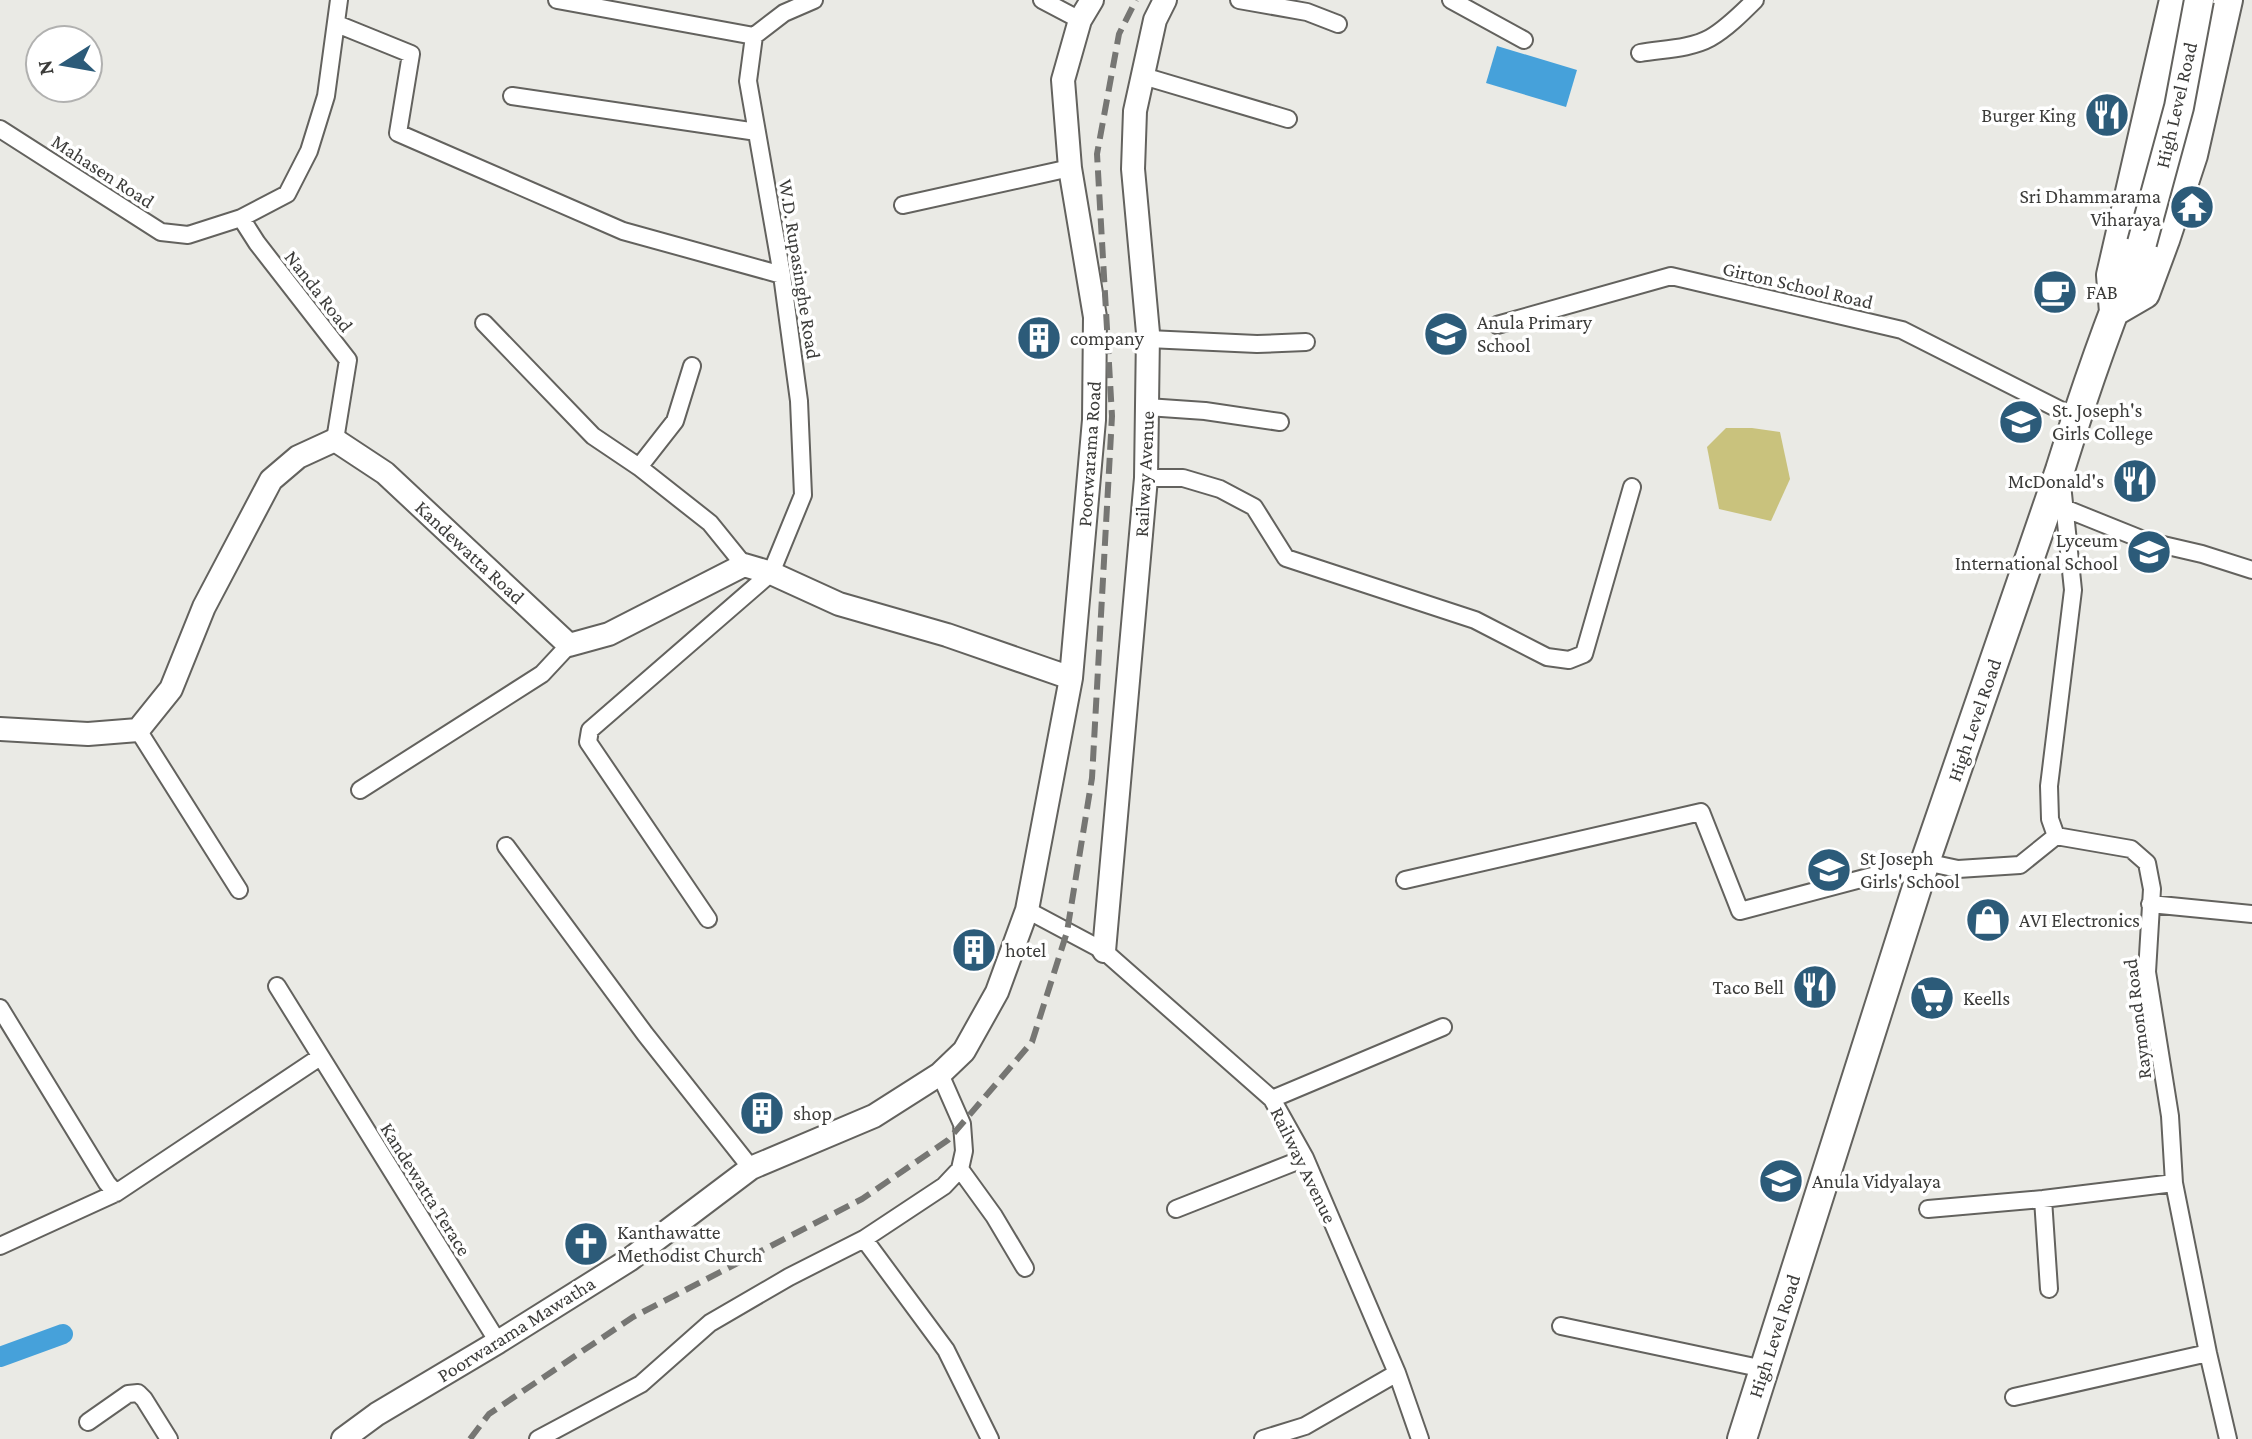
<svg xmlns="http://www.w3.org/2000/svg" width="2252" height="1439" font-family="'Crimson Pro',serif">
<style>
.green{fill:#c9c27d}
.water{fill:#46a1da}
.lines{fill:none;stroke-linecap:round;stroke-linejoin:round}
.canal{stroke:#46a1da;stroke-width:20}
.street-casing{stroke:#63625e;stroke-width:20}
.secondary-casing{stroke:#63625e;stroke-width:26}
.highway-casing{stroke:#63625e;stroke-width:32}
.street{stroke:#fff;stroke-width:16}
.secondary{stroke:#fff;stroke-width:22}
.highway{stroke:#fff;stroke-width:28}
.rail{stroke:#767673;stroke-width:6;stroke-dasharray:16 8;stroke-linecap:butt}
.highway-bridge-casing{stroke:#63625e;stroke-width:32;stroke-linecap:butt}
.highway-bridge{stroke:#fff;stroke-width:28}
.labels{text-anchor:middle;stroke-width:7;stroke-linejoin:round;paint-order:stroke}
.street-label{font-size:20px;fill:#3c3c3a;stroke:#fff}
.poi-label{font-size:20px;fill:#3c3c3a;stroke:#fff;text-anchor:start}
</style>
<rect width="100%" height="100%" fill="#eaeae5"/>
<path class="green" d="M1726,428H1752L1780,432L1790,479L1771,521L1719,509L1707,447Z"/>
<path class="water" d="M1497,46L1577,70L1566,107L1486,83Z"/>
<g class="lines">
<path class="canal" d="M0,1357L63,1334"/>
<g class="street-casing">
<path id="street" d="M557,0L754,36
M1042,0L1080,20
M1239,0L1307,12L1338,24
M1451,0L1524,40
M337,24L411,54L398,133L623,231L782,275
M1640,53C1663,49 1690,49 1710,38C1726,29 1742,13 1755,0
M1143,76L1288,119
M512,96L757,132
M0,129L161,232L188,235L241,218L287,194L309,151L326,96L339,0
M903,205L1070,168
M241,218L257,243L348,360L335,440
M484,323L593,436L639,467L710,523L744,565
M1497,325L1671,276L1902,330L2076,418
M1148,339L1257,344L1306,342
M1147,407L1205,411L1280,422
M639,467L675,421L692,366
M1146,478H1183L1220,489L1254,507L1286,558L1475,620L1547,657L1569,660L1584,654L1632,487
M2062,484L2073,590L2049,786L2050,819L2056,836L2131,849L2147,863L2152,889L2147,972L2170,1116L2174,1183L2208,1353L2228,1439
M2064,508L2146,541L2202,554L2252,570
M138,730L239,890
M360,790L542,674L569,645
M506,846L645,1034L751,1168
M1405,880L1701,812L1740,911L1925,862L1958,869L2020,865L2056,836
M2150,904L2252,914
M1027,910L1104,951L1272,1099L1305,1158L1397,1373L1420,1439
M708,919L588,742L590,730L771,573L803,495L799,401L782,275L748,81L754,36L784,13L814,0
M277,986L498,1342
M0,1008L107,1183L116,1193
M1272,1099L1443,1027
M960,1169L994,1216L1025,1268
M2043,1199L2049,1289
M1176,1209L1305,1158
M1928,1209L2043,1199L2174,1183
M864,1239L946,1350L990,1439
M0,1246L116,1193L320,1057
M1561,1326L1764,1369
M2014,1397L2208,1353
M88,1422L128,1394L138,1393L144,1399L169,1439
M538,1439L641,1384L710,1323L789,1277L864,1239L944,1186L960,1169L964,1151L962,1124L940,1074
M1263,1439L1305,1426L1397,1373"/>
</g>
<g class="secondary-casing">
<path id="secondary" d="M0,729L88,734L138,730L171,689L204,607L271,480L298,457L335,440L385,473L569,645L609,634L744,565L771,573L839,604L947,635L1071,678
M1104,951L1146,478L1148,333L1133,169L1135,111L1155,20L1165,0
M343,1439L377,1414L498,1342L629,1260L751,1168L874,1116L940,1074L964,1051L997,992L1027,910L1071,678L1094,420L1095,317L1070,168L1063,80L1080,20L1092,0"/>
</g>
<g class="highway-casing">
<path id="highway" d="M2174,0L2111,275L2114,312L2145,294L2165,240L2193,155L2228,0
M1742,1439L1925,862L2060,470C2084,393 2110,316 2142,243"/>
</g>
<use href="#street" class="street"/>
<use href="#secondary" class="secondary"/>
<use href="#highway" class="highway"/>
<path class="rail" d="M470,1439L489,1414L633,1317L862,1199L948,1140L1032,1042L1067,932L1092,778L1112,416L1097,154L1119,34L1136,0"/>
<g class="highway-bridge-casing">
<path id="highway-bridge" d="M2142,243L2179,107L2199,0"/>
</g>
<use href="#highway-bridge" class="highway-bridge"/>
</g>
<defs>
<g id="restaurant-disc" transform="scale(2.3)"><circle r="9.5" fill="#2c5b79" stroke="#fff"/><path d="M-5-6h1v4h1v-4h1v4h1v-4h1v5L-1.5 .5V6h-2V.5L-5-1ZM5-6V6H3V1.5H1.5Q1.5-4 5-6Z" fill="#fff"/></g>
<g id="temple-disc" transform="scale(2.3)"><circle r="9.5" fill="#2c5b79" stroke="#fff"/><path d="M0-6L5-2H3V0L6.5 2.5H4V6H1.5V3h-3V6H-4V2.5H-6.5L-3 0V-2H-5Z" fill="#fff"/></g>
<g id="cafe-disc" transform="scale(2.3)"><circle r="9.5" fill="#2c5b79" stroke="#fff"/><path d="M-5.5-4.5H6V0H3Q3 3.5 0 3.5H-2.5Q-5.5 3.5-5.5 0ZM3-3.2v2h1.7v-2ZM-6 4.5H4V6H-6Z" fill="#fff"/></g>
<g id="school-disc" transform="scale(2.3)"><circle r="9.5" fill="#2c5b79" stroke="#fff"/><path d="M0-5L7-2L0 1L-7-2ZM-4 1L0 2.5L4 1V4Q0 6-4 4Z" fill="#fff"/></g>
<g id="building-disc" transform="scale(2.3)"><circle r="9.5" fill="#2c5b79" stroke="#fff"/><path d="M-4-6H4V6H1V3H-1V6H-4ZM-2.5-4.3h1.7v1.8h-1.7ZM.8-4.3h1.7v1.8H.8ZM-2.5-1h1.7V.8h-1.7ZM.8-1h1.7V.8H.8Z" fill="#fff"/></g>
<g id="shop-disc" transform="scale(2.3)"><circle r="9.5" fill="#2c5b79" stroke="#fff"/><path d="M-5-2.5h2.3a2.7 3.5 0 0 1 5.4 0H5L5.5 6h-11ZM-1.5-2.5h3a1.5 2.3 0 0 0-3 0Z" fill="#fff"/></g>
<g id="supermarket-disc" transform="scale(2.3)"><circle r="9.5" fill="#2c5b79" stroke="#fff"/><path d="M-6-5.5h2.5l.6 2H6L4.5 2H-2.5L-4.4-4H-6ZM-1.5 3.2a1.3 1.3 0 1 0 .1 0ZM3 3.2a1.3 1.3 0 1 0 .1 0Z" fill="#fff"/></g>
<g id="church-disc" transform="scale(2.3)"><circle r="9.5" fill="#2c5b79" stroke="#fff"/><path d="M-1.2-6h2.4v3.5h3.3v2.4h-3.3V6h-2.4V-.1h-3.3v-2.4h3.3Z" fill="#fff"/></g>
</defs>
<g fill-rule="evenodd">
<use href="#restaurant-disc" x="2107" y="115"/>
<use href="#temple-disc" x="2192" y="207"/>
<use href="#cafe-disc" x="2055" y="292"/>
<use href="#school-disc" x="1446" y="334"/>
<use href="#building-disc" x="1039" y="338"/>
<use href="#school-disc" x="2021" y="422"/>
<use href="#restaurant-disc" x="2135" y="481"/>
<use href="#school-disc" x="2149" y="552"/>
<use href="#school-disc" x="1829" y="870"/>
<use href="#shop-disc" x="1988" y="920"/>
<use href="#building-disc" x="974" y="950"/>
<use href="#restaurant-disc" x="1815" y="987"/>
<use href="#supermarket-disc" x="1932" y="998"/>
<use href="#building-disc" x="762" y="1113"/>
<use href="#school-disc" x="1781" y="1181"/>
<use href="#church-disc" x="586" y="1244"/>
</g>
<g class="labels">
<g class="street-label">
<text transform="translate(2176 105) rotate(-77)" y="7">High Level Road</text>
<text transform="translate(103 171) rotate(33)" y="7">Mahasen Road</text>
<text transform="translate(800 269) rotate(81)" y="7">W.D. Rupasinghe Road</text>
<text transform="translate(1798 285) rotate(13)" y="7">Girton School Road</text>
<text transform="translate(319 291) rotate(52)" y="7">Nanda Road</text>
<text transform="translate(1089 454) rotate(-86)" y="7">Poorwarama Road</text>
<text transform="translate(1144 474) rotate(-87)" y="7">Railway Avenue</text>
<text transform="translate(470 552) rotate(43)" y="7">Kandewatta Road</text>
<text transform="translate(1974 720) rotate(-71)" y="7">High Level Road</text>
<text transform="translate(2137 1019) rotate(-97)" y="7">Raymond Road</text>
<text transform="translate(1304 1165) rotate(64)" y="7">Railway Avenue</text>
<text transform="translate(426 1189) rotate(58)" y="7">Kandewatta Terace</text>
<text transform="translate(516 1329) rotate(-32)" y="7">Poorwarama Mawatha</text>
<text transform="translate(1774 1336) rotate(-72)" y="7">High Level Road</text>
</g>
<g class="poi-label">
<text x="2076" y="122" text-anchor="end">Burger King</text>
<text x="2161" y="203" text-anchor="end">Sri Dhammarama<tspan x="2161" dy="23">Viharaya</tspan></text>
<text x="2086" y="299">FAB</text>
<text x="1477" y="329">Anula Primary<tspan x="1477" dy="23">School</tspan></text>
<text x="1070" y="345">company</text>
<text x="2052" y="417">St. Joseph's<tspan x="2052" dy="23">Girls College</tspan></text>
<text x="2104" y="488" text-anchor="end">McDonald's</text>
<text x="2118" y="547" text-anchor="end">Lyceum<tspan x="2118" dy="23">International School</tspan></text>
<text x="1860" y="865">St Joseph<tspan x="1860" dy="23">Girls' School</tspan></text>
<text x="2019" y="927">AVI Electronics</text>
<text x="1005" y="957">hotel</text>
<text x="1784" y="994" text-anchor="end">Taco Bell</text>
<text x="1963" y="1005">Keells</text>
<text x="793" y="1120">shop</text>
<text x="1812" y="1188">Anula Vidyalaya</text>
<text x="617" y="1239">Kanthawatte<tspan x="617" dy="23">Methodist Church</tspan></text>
</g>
</g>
<g transform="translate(64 64) rotate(259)"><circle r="38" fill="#ffffff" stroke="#b1b1b0" stroke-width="2"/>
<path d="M0-6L14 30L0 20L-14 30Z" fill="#2c5b79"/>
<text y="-12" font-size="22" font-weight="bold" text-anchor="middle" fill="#3c3c3a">N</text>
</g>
</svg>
